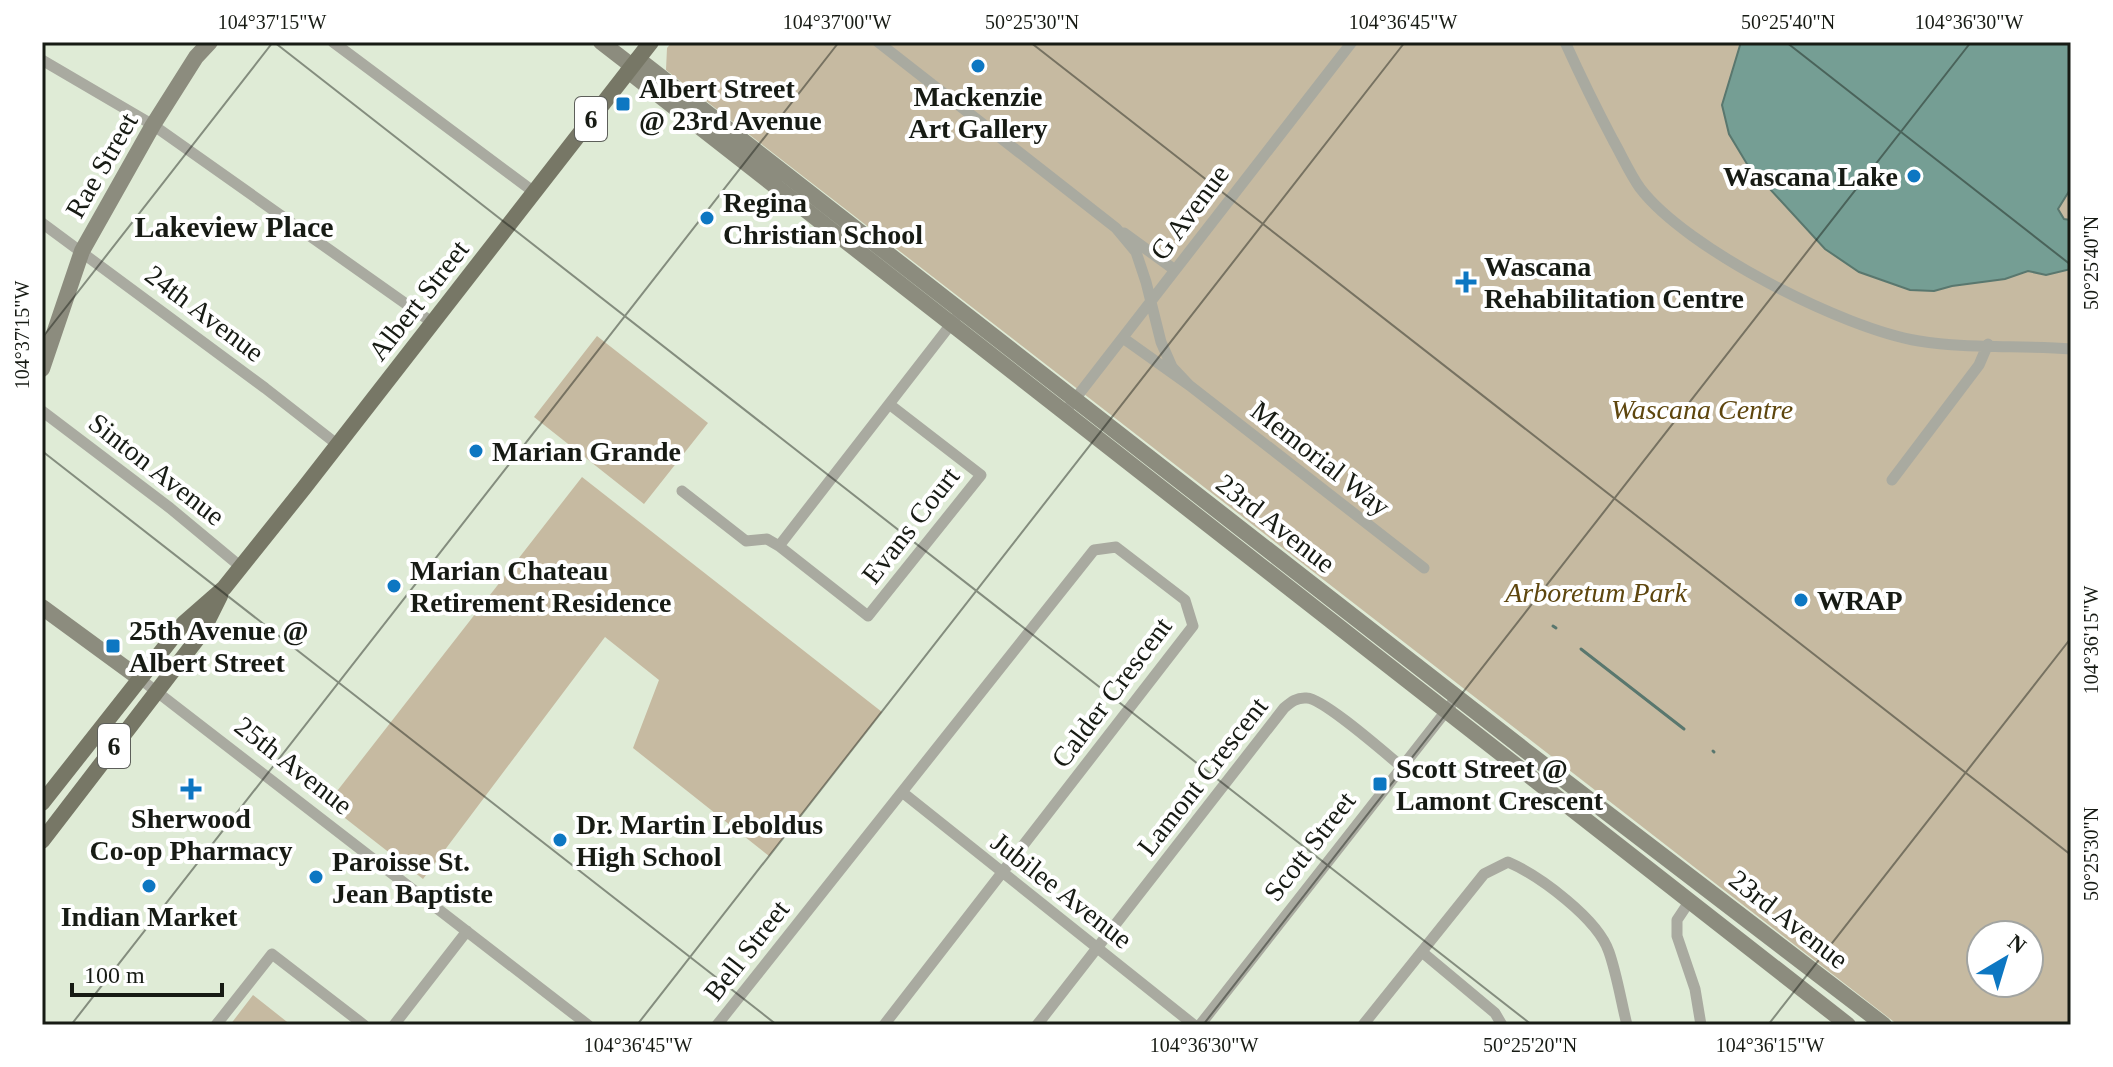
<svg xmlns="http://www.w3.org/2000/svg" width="2113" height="1067" font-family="Georgia,serif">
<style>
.green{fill:#c6baa1;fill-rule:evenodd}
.water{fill:#759e94;stroke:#59776e;stroke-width:2}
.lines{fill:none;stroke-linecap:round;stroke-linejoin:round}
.stream{stroke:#59776e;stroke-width:3}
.street{stroke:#a9aaa0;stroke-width:11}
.secondary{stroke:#8c8c7e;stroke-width:16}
.primary{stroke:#776;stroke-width:16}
.ticks{fill:none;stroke:#171b14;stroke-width:2;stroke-opacity:0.45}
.poi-dot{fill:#0d77c2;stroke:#fff;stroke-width:3}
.labels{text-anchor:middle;stroke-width:8;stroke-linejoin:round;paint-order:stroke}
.shield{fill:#fff;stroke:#5d5f5a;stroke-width:2}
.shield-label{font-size:26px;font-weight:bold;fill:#171b14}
.poi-label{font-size:28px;font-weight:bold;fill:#171b14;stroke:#fff;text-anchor:start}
.street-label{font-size:28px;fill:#171b14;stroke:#fff}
.park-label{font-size:28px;font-style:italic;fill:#5e460e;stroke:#fff}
.neighbourhood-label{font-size:30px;font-weight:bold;fill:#171b14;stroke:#fff}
.neatline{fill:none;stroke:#171b14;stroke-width:3}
.ticks-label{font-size:20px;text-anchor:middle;fill:#171b14}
</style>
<rect width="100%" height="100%" fill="#dfebd6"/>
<path class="green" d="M672,42H2071V1025H1898L666,70L667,48ZM1981,935H2029V983H1981Z
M597,336L708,423L644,504L534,417Z
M582,477L882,712L769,856L633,748L659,680L605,637L423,879L327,804Z
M253,995L291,1025H230Z"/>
<path class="water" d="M1741,42H2071V188L2058,209L2064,219L2071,220V269L2046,275L2028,271L2005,279L1952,286L1934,291L1910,290L1859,272L1825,249L1747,164L1729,134L1722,105Z"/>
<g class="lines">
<path class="stream" d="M1553,626L1556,628
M1581,649L1684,729
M1713,751L1714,752"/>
<path class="street" d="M333,42L534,192
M878,42L1116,228L1136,252L1146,282L1161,342L1172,367L1189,385
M1565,42C1580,75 1596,108 1613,140C1622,156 1630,174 1640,188C1686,249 1844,329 1919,341C1967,349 2022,345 2071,349
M42,60L153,125L433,323
M42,223L265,388L338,445
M1124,233L1175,270
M1123,338L1189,385L1424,568
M42,411L170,508L241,567
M1065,412L1352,42
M1892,480L1979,365L1988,344
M682,491L746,541L767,539L779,546L868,616L981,475L889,404
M779,546L955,319
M139,678L588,1025
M902,792L1194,1025
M1689,902L1677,920V936L1695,989L1701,1025
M1422,952L1495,1013L1502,1025
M216,1025L272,954L364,1025
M394,1025L467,931
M717,1025L1094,550L1116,547L1185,600L1193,626L884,1025
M1037,1025L1284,708C1291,702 1297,697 1307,698C1324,699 1385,753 1402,767
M1200,1025L1457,697
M1363,1025L1484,874L1508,862C1540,876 1598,919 1609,952C1617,975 1621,1001 1627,1025"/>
<path class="secondary" d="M601,42L632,66
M638,59L1526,751L1884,1025
M628,71L1848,1025
M42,369L82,251L153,125L196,57L210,42
M42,607L139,678"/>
<path class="primary" d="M42,803L184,623L224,588L304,488L651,42
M42,841L201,634L220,596"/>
</g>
<path class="ticks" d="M274,42L1532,1025M1030,42L2071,855M1786,42L2071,265M42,338L273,42M42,451L777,1025M71,1025L839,42M637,1025L1405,42M1203,1025L1971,42M1768,1025L2071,638"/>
<g class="poi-dot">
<circle cx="978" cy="66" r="8"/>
<rect x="615" y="96" width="16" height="16" rx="4"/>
<circle cx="1914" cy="176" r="8"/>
<circle cx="707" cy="218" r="8"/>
<path d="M1462 270h8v8h8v8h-8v8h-8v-8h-8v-8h8z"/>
<circle cx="476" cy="451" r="8"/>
<circle cx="394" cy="586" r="8"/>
<circle cx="1801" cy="600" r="8"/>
<rect x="105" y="638" width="16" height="16" rx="4"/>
<rect x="1372" y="776" width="16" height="16" rx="4"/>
<path d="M187 777h8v8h8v8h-8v8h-8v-8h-8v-8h8z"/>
<circle cx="560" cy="840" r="8"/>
<circle cx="316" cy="877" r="8"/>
<circle cx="149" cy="886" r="8"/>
</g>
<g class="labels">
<g class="shield">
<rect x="575" y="97" width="32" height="44" rx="6"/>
<rect x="98" y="724" width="32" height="44" rx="6"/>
</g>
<g class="shield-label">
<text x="591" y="128">6</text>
<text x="114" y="755">6</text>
</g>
<g class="poi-label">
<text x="639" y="98">Albert Street<tspan x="639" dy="32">@ 23rd Avenue</tspan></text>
<text x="978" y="106" text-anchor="middle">Mackenzie<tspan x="978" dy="32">Art Gallery</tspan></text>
<text x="1898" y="186" text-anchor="end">Wascana Lake</text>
<text x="723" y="212">Regina<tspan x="723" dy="32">Christian School</tspan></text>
<text x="1484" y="276">Wascana<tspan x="1484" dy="32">Rehabilitation Centre</tspan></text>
<text x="492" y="461">Marian Grande</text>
<text x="410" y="580">Marian Chateau<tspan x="410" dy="32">Retirement Residence</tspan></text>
<text x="1817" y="610">WRAP</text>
<text x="129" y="640">25th Avenue @<tspan x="129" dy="32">Albert Street</tspan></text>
<text x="1396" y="778">Scott Street @<tspan x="1396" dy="32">Lamont Crescent</tspan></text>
<text x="191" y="828" text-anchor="middle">Sherwood<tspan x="191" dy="32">Co-op Pharmacy</tspan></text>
<text x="576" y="834">Dr. Martin Leboldus<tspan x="576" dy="32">High School</tspan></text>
<text x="332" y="871">Paroisse St.<tspan x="332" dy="32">Jean Baptiste</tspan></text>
<text x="149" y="926" text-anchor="middle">Indian Market</text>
</g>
<g class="street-label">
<text transform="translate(101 165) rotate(-60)" y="10">Rae Street</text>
<text transform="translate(1189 212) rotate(-53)" y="10">G Avenue</text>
<text transform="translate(418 300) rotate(-52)" y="10">Albert Street</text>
<text transform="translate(205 313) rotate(37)" y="10">24th Avenue</text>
<text transform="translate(1321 458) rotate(38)" y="10">Memorial Way</text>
<text transform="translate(157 469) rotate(38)" y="10">Sinton Avenue</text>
<text transform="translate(1276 523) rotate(38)" y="10">23rd Avenue</text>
<text transform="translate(910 525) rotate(-52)" y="10">Evans Court</text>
<text transform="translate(1111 692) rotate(-53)" y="10">Calder Crescent</text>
<text transform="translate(294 765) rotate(38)" y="10">25th Avenue</text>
<text transform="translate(1202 776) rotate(-52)" y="10">Lamont Crescent</text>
<text transform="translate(1309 846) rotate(-52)" y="10">Scott Street</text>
<text transform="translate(1062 890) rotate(38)" y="10">Jubilee Avenue</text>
<text transform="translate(1789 919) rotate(38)" y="10">23rd Avenue</text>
<text transform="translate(746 950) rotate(-52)" y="10">Bell Street</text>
</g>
<g class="park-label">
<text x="1702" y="419">Wascana Centre</text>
<text x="1596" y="602">Arboretum Park</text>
</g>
<g class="neighbourhood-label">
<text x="234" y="237">Lakeview Place</text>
</g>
</g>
<rect width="2113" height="1067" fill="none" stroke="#ffffff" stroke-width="88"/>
<g transform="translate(2005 959) rotate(38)"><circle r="38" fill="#ffffff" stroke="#a2a4a1" stroke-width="2"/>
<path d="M0-6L14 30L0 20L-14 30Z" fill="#0d77c2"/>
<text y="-12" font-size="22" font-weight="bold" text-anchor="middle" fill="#171b14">N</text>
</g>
<path d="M72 983v12h150v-12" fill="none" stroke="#171b14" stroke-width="4"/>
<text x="84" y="983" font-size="24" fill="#171b14" stroke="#ffffff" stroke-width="6" paint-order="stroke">100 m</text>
<rect x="44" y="44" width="2025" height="979" class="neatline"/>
<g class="ticks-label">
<text x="272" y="29">104°37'15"W</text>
<text x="837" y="29">104°37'00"W</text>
<text x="1032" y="29">50°25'30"N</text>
<text x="1403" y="29">104°36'45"W</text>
<text x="1788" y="29">50°25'40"N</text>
<text x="1969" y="29">104°36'30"W</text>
<text transform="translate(2091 263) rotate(-90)" y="7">50°25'40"N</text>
<text transform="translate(22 335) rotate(-90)" y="7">104°37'15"W</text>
<text transform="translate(2091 640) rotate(-90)" y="7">104°36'15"W</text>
<text transform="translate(2091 854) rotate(-90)" y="7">50°25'30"N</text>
<text x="638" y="1052">104°36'45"W</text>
<text x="1204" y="1052">104°36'30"W</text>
<text x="1530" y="1052">50°25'20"N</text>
<text x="1770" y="1052">104°36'15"W</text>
</g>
</svg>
